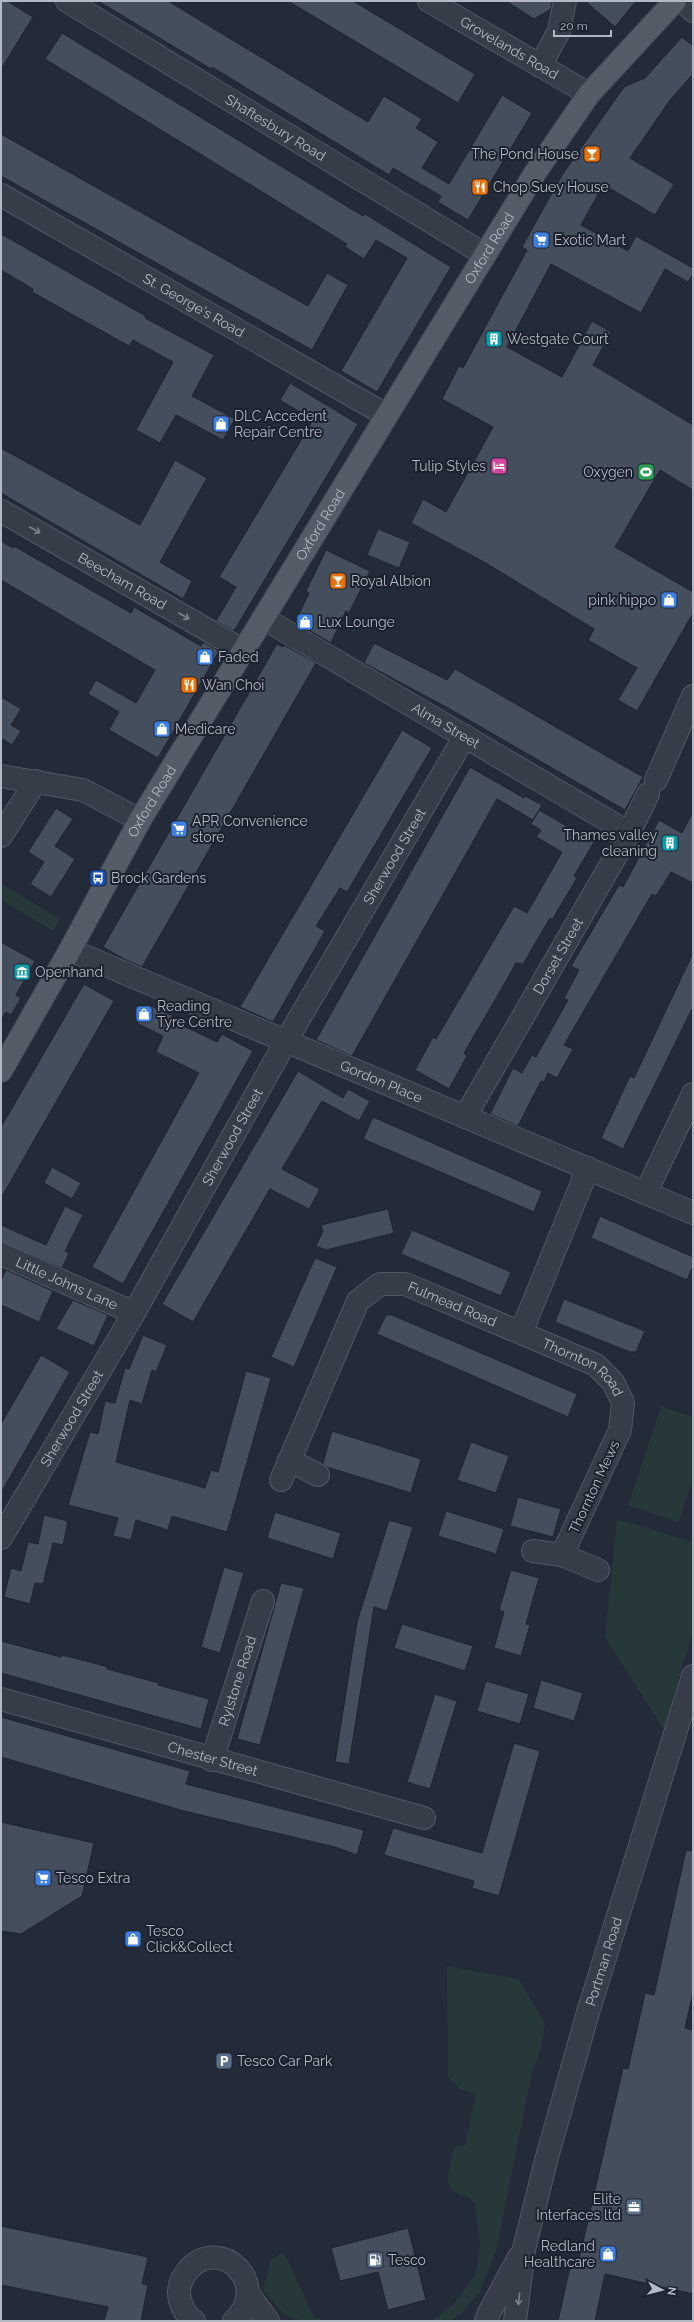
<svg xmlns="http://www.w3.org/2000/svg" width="694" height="2322" font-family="Raleway,sans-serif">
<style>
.green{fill:#26383a}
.building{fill:#454e5c;stroke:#1e242f}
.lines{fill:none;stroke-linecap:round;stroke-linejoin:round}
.minor-casing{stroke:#525863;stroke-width:24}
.tertiary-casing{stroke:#525863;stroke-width:24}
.primary-casing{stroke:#404651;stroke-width:24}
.minor{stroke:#373d48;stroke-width:22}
.tertiary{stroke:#373d48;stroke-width:22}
.primary{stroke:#555c68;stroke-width:22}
.oneway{stroke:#7b818c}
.labels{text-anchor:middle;stroke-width:4;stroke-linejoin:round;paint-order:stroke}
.street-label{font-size:14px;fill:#b2b8c4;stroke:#1c222d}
.poi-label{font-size:14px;fill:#b2b8c4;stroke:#1c222d;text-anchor:start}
</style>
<rect width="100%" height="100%" fill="#232b38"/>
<path class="green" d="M1,883L60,919L53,931L1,900Z
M661,1406L693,1417V1478L679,1522L628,1505Z
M617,1519L693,1542V1631L664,1730L605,1637Z
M447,1966L519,1979L545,2024L542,2045L532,2073L496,2251L479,2293L460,2315L450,2321H431L454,2304L476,2273L480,2245L475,2204L469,2197L460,2195L452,2190L447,2182L453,2148L465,2145L476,2094L460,2089L448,2077Z
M284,2252L314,2317L328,2321C287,2321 287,2321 263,2289L271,2259Z"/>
<path class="building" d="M1,1H7L33,17L1,69Z
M98,1H168L368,122L384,96L422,119L416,128L438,142L422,168L449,184L502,95L532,113L468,220L438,202L441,196L393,168L389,175L212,67L211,69Z
M288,1H353L475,74L458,103Z
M506,1H552L551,9L534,19Z
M585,1H636L615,27Z
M62,33L363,216L365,214L451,267L377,392L341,371L407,258L376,240L364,259L345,247L347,244L45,59Z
M682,37L693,46V74L670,100L630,158L674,184L655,215L611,189L610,191L602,187L581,225L628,251L636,236L693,268V274L688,282L665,269L641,313L551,264L507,347L562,377L592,321L611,332L593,365L693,425V490L660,470L615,547L693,592V613L637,711L618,700L637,668L588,640L594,629L484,562L411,523L423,499L446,512L493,427L442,399L459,366L463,368L527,250L522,247L562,175L624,87L645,78Z
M1,134L308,306L327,273L348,285L312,350L1,176Z
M1,234L135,310L146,316L145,318L214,355L192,396L235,419L223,440L176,415L160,443L136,430L173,362L133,340L129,346L32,292L33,289L1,270Z
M290,383L358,424L234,631L216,621L236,587L219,577L313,420L280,400Z
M1,448L140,525L175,460L207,478L160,562L192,581L183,599L1,493Z
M378,529L410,542L399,568L367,555Z
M1,541L13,548L14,546L131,613L134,607L201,646L203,642L219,651L158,758L109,730L119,712L88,694L96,680L136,703L155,670L1,580Z
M326,550L370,571L349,613L346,611L331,643L295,622L309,593L306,591Z
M374,643L447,680L455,669L643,777L625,810L446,707L364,663Z
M277,644L283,647L284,645L316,663L142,967L124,959L103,947Z
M1,697L21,709L11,725L21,731L12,745L3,739L1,742Z
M402,730L432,748L347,892L340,888L316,926L325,931L273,1022L240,1007Z
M470,767L524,798L525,796L542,805L533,820L497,799L352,1056L316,1040Z
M56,808L73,819L55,846L75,859L51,897L30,884L44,862L28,852Z
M539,810L594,842L574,876L577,878L552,920L550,918L523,964L516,963L502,988L464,1053L467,1056L449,1089L415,1070L433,1037L436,1039L514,906L527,913L562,852L536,837L541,830L531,824Z
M693,812V883L671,872L656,896L652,894L564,1045L573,1049L557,1078L548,1073L544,1082L541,1081L518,1126L490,1114L513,1068L522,1073L532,1055L536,1057L568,1000L564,998L579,970L571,966L619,885L623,887L659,820L682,833Z
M1,942L35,961L16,995L21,998L11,1015L6,1012L1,1020Z
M693,953V1007L623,1149L601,1138L630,1076L634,1078Z
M84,984L114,1001L1,1198V1127Z
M147,1004L173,1016L171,1020L217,1042L222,1034L253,1051L123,1284L92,1267L199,1073L156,1052L163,1036L137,1023Z
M298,1071L343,1098L348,1089L370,1101L359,1121L322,1101L282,1169L320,1189L309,1209L270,1189L193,1322L162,1304Z
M373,1117L542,1191L534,1212L363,1139Z
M52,1167L81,1183L72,1199L44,1183Z
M65,1206L83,1215L65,1251L69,1253L62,1268L1,1242V1225L46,1245Z
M388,1209L394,1233L326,1250L316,1246L323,1231L321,1225Z
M600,1216L693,1257V1266L687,1280L591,1238Z
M412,1230L511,1272L501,1296L401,1254Z
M315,1258L337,1267L294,1367L271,1357Z
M6,1270L53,1291L39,1322L1,1305V1280Z
M564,1299L645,1331L636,1352H630L555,1322Z
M73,1300L108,1315L94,1346L56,1329Z
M386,1315H392L577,1394L568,1417L377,1334Z
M143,1335L167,1345L156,1372L152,1370L142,1404L130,1400L116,1462L205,1488L211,1470L218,1472L246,1371L271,1378L227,1532L172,1516L168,1530L136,1520L131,1540L113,1536L118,1518L68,1505L90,1432L98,1434L105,1401L115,1403L125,1368L129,1369Z
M41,1355L70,1372L1,1493V1424Z
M332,1431L421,1459L411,1493L327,1467L323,1463Z
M471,1442L509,1456L496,1493L457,1480Z
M518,1497L561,1509L553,1537L510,1526Z
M446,1511L504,1529L496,1554L438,1536Z
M275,1512L341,1533L333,1559L267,1538Z
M44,1515L68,1521L63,1545L53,1543L43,1584L35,1583L30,1604L4,1597L11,1568L21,1571L28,1542L38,1544Z
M389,1520L413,1527L387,1611L374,1607L349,1764L335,1762L357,1622Z
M224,1567L244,1573L220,1653L201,1647Z
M511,1570L539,1578L526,1624L530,1625L521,1656L494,1648L504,1612L499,1610Z
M281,1583L304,1588L260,1745L237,1739Z
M402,1624L473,1646L465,1671L394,1648Z
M1,1641L61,1657L62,1655L90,1662L108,1667L107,1669L159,1683L158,1685L209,1699L201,1729L1,1673Z
M541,1680L583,1693L574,1721L533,1708Z
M486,1681L529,1694L520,1724L477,1711Z
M435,1694L457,1701L430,1789L407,1782Z
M1,1717L190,1771L186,1784L364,1830L357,1855L335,1847L184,1811L1,1757Z
M514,1743L540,1751L499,1896L472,1888L474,1881L384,1855L393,1828L482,1853Z
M1,1822L94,1843L82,1896L21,1934L1,1931Z
M686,1850L693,1851V1993L685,2028L693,2030V2294L605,2274L595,2321H558L570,2267L577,2268L623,2068L628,2069L645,1993L654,1995Z
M1,2226L148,2257L142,2284L148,2285L141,2321H104L108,2307L1,2285Z
M408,2228L426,2300L388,2310L378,2272L340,2281L331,2248Z"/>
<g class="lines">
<g class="minor-casing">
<g id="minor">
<path id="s1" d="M67,1L484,254"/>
<path d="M683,1L693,11"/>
<path d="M540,66L559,31L565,1"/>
<path id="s2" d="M1,195L386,415"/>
<path id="s3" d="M1,511L244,651"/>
<path id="s4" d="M263,618L629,833"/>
<path d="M1,776L83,790L140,820"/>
<path d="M656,780L693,696"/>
<path d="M1,836L36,781"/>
<path id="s5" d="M70,950L693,1213"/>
<path id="s6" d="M465,1117L629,833L648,794"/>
<path d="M646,1192L693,1094"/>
<path id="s7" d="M1,1254L134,1313"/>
<path id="s8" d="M521,1333L596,1365L613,1382L623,1403L620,1430L562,1555"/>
<path d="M289,1460L318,1475"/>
<path id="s9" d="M281,1480L358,1301L380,1284H405L521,1333L588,1168"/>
<path id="s10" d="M1,1538L134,1313L286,1041L465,736"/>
<path d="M533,1551L562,1555L598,1570"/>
<path id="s11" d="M1,1699L424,1818"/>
<path id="s12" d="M212,1760L263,1601"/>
<path d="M248,2293L268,2321"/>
<path d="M194,2321C185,2315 179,2303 179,2292C179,2283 183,2276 189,2269C221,2235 272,2284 234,2321"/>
</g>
</g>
<g class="tertiary-casing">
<g id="tertiary">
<path id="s13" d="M429,1L589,94"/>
<path d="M486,2321L489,2313L519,2257"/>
<path id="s14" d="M515,2321L524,2249L547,2157L589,2009L693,1676"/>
</g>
</g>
<g class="primary-casing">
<g id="primary">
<path id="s15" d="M1,1071L70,950L140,820L535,173L589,94L675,1"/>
</g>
</g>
<use href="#minor" class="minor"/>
<use href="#tertiary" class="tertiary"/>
<use href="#primary" class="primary"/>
</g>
<defs><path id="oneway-shaft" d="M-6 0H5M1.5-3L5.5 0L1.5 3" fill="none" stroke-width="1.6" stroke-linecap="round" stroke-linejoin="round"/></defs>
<g class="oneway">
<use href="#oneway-shaft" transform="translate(35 530) rotate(30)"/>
<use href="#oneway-shaft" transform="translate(184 616) rotate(30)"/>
<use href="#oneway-shaft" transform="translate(519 2299) rotate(96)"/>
</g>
<defs>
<g id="bar-square" transform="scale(0.9)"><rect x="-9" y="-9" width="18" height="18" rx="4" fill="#e8710a" stroke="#1c222d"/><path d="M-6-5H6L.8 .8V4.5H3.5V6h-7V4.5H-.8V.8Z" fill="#fff"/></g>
<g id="restaurant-square" transform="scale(0.9)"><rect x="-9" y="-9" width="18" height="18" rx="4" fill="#e8710a" stroke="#1c222d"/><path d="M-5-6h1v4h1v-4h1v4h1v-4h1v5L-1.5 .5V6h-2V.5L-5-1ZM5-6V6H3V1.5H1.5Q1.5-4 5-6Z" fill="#fff"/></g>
<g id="supermarket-square" transform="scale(0.9)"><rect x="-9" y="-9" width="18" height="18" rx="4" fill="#3f7fe0" stroke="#1c222d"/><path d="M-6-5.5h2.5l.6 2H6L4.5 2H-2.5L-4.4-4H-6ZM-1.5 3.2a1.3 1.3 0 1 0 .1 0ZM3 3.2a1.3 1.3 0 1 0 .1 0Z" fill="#fff"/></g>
<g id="building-square" transform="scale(0.9)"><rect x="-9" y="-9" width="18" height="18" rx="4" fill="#0f9aa8" stroke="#1c222d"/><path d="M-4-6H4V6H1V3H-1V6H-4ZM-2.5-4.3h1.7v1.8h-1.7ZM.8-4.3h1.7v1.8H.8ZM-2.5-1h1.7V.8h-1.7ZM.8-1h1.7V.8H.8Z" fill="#fff"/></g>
<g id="shop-square" transform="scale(0.9)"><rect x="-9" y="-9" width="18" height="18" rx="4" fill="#3f7fe0" stroke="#1c222d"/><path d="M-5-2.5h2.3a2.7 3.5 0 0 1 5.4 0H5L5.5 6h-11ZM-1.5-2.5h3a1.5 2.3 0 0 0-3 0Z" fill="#fff"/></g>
<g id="hotel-square" transform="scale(0.9)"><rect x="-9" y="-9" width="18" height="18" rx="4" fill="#d1479c" stroke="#1c222d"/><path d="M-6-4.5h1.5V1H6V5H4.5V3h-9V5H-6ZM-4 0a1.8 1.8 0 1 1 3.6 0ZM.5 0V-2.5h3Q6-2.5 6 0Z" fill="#fff"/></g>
<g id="stadium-square" transform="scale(0.9)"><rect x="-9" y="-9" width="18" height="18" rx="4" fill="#2e9e5b" stroke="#1c222d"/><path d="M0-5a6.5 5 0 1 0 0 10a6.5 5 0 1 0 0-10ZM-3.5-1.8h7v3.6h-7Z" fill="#fff"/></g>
<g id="bus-square" transform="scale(0.9)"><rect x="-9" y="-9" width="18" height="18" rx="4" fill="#1a4fb4" stroke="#1c222d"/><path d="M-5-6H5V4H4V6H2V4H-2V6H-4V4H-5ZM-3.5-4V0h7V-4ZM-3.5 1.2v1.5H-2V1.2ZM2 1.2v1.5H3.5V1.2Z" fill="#fff"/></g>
<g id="museum-square" transform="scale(0.9)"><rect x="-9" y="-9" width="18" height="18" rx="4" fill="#0f9aa8" stroke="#1c222d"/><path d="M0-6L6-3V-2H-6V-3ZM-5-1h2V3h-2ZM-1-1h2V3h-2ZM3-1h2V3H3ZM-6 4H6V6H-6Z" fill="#fff"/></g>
<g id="parking-square" transform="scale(0.9)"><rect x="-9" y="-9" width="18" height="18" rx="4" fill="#5c6f8a" stroke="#1c222d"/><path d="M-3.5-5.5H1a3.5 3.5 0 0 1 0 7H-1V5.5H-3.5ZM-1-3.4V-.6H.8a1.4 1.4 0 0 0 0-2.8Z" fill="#fff"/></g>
<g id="office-square" transform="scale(0.9)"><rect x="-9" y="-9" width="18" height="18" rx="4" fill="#5c6f8a" stroke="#1c222d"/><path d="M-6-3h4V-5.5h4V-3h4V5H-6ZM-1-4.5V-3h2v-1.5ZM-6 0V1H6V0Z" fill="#fff"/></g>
<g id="fuel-square" transform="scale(0.9)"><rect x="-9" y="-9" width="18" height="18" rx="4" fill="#5c6f8a" stroke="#1c222d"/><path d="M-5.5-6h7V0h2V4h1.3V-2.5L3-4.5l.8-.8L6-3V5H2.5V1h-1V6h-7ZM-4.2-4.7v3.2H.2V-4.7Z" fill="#fff"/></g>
</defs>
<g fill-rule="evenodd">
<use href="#bar-square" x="592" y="154"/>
<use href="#restaurant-square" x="480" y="187"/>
<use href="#supermarket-square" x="541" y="240"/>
<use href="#building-square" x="494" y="339"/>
<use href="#shop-square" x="221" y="424"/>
<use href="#hotel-square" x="499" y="466"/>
<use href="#stadium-square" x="646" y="472"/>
<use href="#bar-square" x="338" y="581"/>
<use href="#shop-square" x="669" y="600"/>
<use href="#shop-square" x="305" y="622"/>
<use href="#shop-square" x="205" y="657"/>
<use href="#restaurant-square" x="189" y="685"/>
<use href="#shop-square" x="162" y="729"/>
<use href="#supermarket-square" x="179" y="829"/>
<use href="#building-square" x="670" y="843"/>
<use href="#bus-square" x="98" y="878"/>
<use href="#museum-square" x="22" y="972"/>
<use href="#shop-square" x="144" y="1014"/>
<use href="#supermarket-square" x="43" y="1878"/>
<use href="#shop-square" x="133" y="1939"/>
<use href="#parking-square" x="224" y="2061"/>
<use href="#office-square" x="634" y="2207"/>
<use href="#shop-square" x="608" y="2254"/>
<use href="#fuel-square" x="375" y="2260"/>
</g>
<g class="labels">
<g class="street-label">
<text dy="5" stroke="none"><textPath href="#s13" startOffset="93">Grovelands Road</textPath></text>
<text dy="5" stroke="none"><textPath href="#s1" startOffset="244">Shaftesbury Road</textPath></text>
<text dy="5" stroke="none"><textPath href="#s15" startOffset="957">Oxford Road</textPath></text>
<text dy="5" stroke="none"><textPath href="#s2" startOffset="222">St. George's Road</textPath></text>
<text dy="5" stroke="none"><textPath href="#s15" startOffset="633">Oxford Road</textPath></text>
<text dy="5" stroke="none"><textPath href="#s3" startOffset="140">Beecham Road</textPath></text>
<text dy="5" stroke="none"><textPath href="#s4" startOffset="212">Alma Street</textPath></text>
<text dy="5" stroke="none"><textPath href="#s15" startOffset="309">Oxford Road</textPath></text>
<text dy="5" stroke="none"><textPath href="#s10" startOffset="787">Sherwood Street</textPath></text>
<text dy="5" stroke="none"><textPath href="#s6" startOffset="186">Dorset Street</textPath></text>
<text dy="5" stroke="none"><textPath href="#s5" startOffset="338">Gordon Place</textPath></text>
<text dy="5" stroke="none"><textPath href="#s10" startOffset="463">Sherwood Street</textPath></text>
<text dy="5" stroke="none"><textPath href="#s7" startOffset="72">Little Johns Lane</textPath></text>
<text dy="5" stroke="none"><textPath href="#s9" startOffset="299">Fulmead Road</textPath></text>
<text dy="5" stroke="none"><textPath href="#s8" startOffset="72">Thornton Road</textPath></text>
<text dy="5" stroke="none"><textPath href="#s10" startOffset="139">Sherwood Street</textPath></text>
<text transform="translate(594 1487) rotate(-65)" y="5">Thornton Mews</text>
<text dy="5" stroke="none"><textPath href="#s12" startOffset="83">Rylstone Road</textPath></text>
<text dy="5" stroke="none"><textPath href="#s11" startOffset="220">Chester Street</textPath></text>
<text dy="5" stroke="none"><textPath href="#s14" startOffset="371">Portman Road</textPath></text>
</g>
<g class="poi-label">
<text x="579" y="159" text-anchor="end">The Pond House</text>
<text x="493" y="192">Chop Suey House</text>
<text x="554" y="245">Exotic Mart</text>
<text x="507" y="344">Westgate Court</text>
<text x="234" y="421">DLC Accedent<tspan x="234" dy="16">Repair Centre</tspan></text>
<text x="486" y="471" text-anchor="end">Tulip Styles</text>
<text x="633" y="477" text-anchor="end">Oxygen</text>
<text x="351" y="586">Royal Albion</text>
<text x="656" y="605" text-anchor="end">pink hippo</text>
<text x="318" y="627">Lux Lounge</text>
<text x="218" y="662">Faded</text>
<text x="202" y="690">Wan Choi</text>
<text x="175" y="734">Medicare</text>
<text x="192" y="826">APR Convenience<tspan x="192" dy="16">store</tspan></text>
<text x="657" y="840" text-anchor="end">Thames valley<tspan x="657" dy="16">cleaning</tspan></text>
<text x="111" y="883">Brock Gardens</text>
<text x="35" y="977">Openhand</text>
<text x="157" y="1011">Reading<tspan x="157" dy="16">Tyre Centre</tspan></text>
<text x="56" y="1883">Tesco Extra</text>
<text x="146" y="1936">Tesco<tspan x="146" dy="16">Click&amp;Collect</tspan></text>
<text x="237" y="2066">Tesco Car Park</text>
<text x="621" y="2204" text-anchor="end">Elite<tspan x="621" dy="16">Interfaces ltd</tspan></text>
<text x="595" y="2251" text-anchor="end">Redland<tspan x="595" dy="16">Healthcare</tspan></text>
<text x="388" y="2265">Tesco</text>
</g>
</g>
<rect width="694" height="2322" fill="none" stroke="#b2b8c4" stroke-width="4"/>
<g transform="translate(662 2290) rotate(97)" stroke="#1c222d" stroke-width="3" paint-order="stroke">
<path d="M0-3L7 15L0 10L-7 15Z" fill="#b2b8c4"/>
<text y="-6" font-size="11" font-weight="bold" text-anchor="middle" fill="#b2b8c4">N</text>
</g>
<path d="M554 30v6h57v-6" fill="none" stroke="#b2b8c4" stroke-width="2"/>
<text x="560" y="30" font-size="12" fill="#b2b8c4" stroke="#1c222d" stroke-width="3" paint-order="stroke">20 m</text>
</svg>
